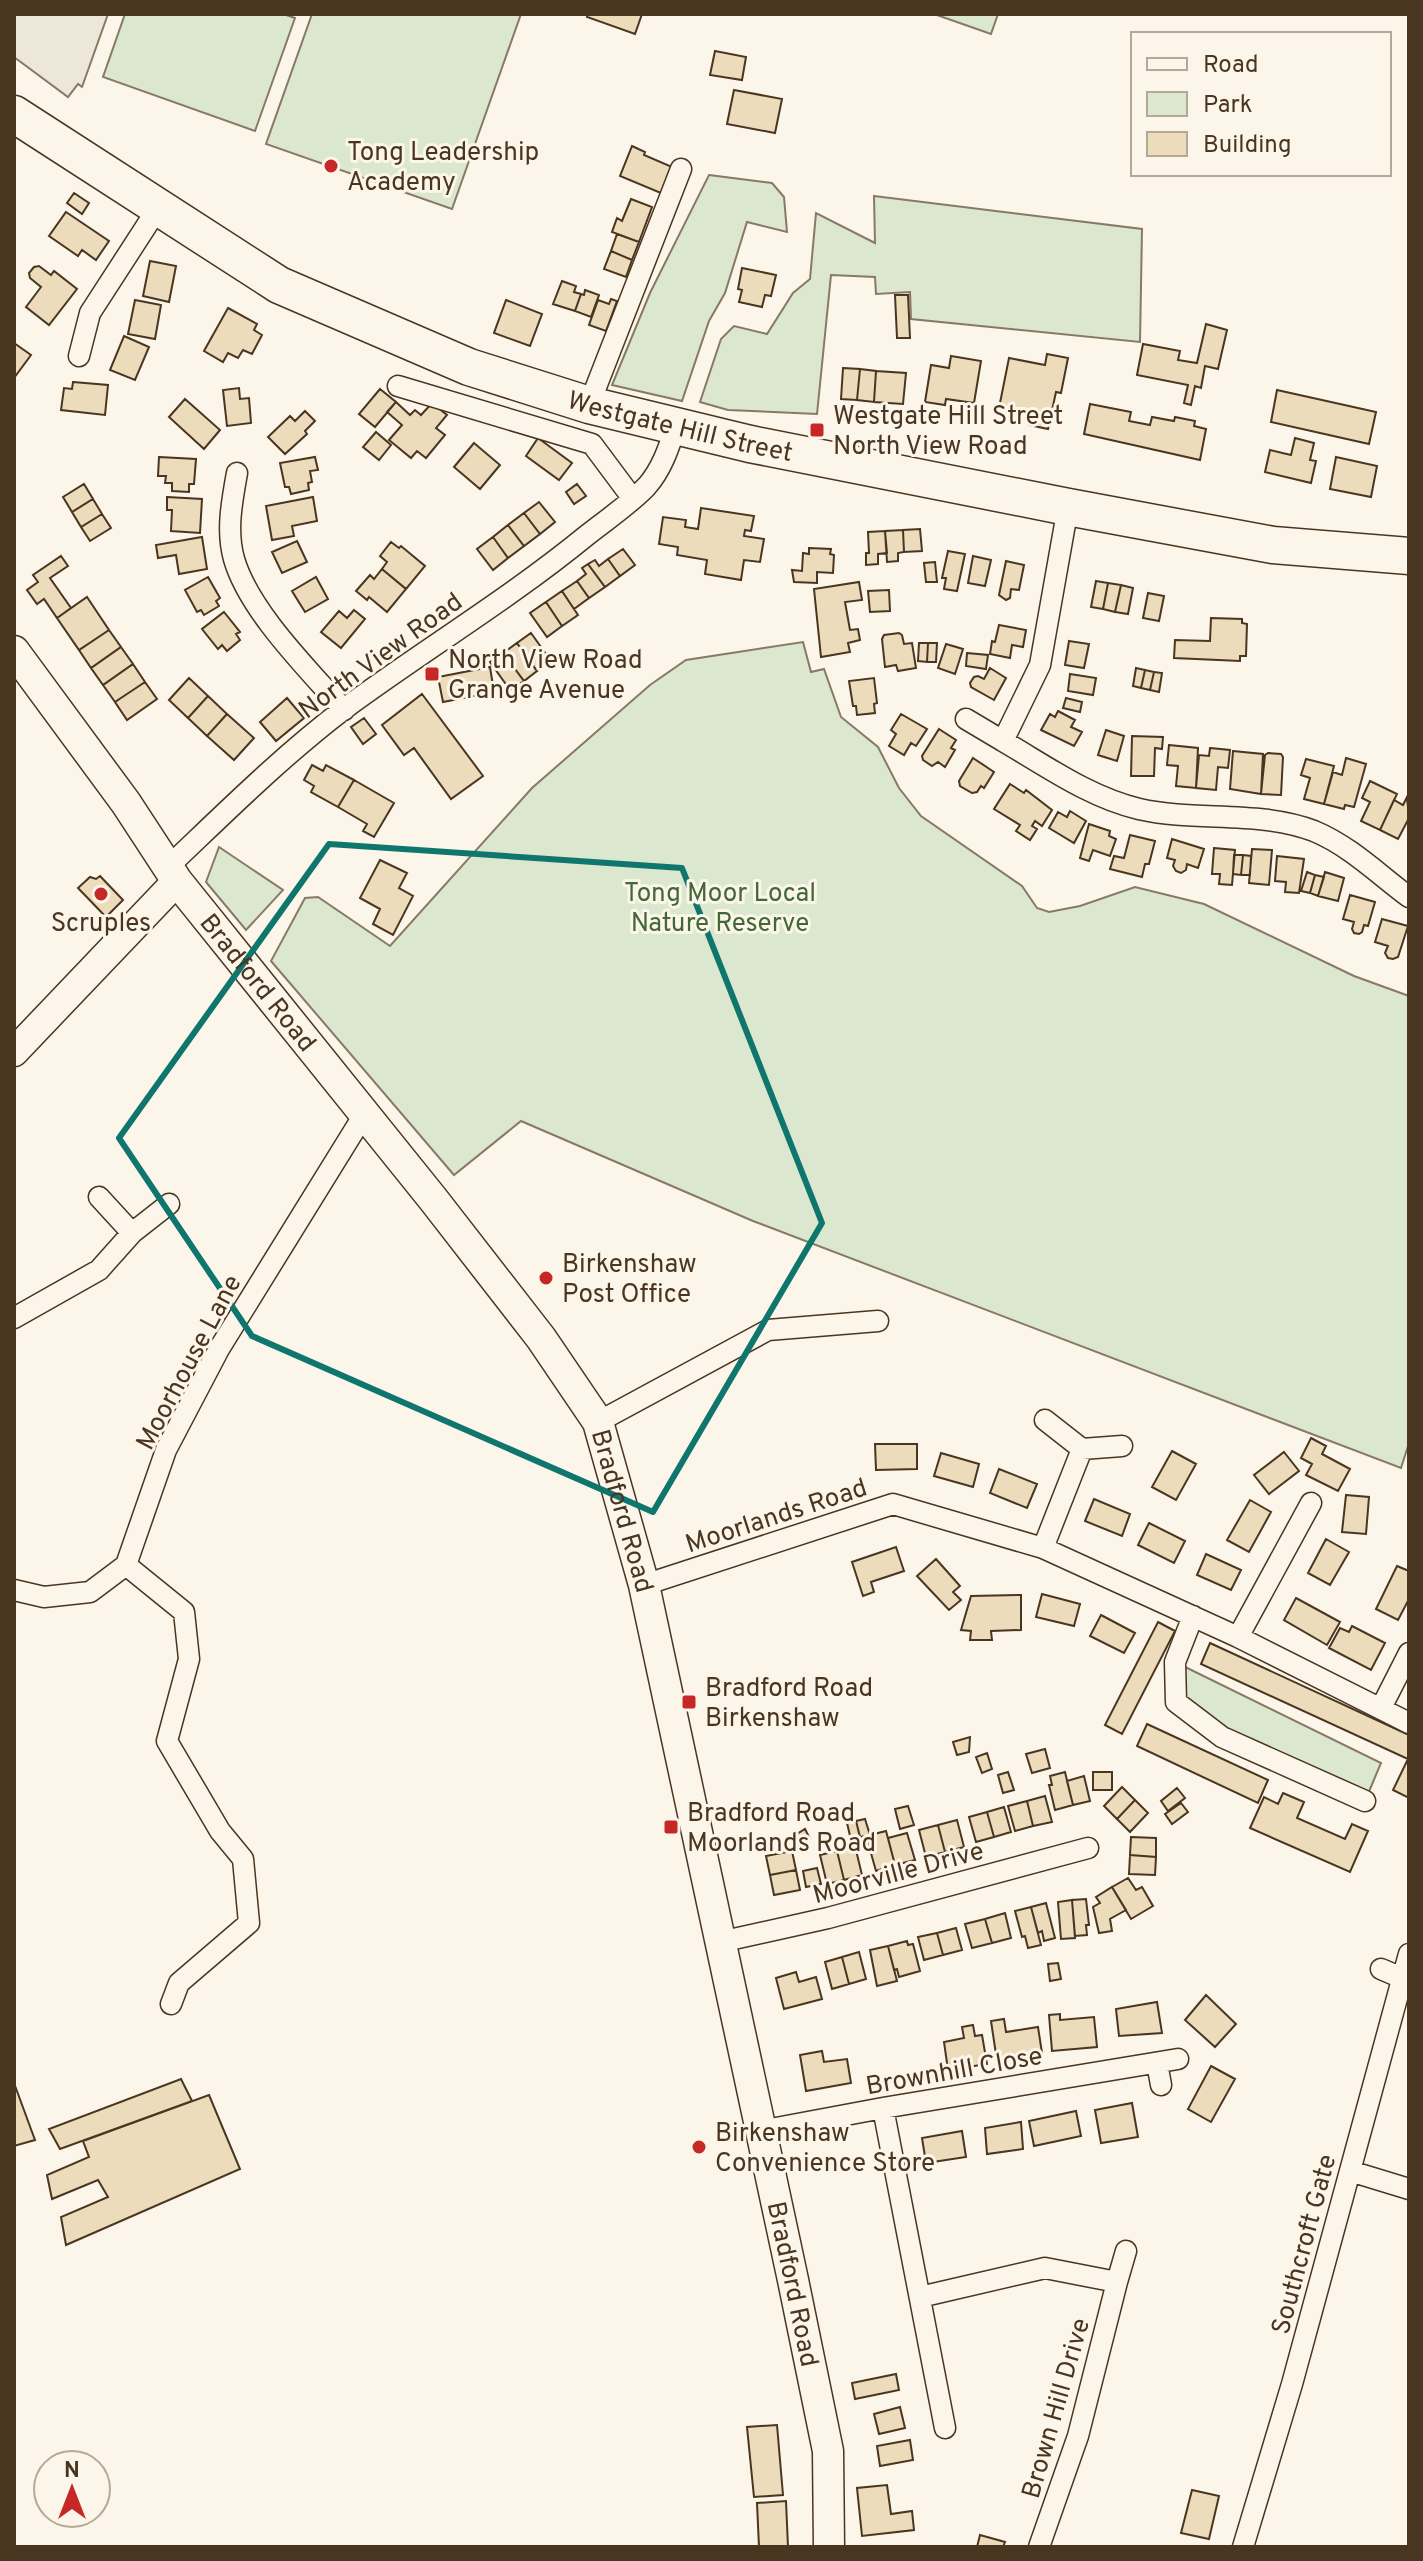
<svg xmlns="http://www.w3.org/2000/svg" width="1423" height="2561" font-family="Overpass,sans-serif">
<style>
.green{fill:#dce7d0;stroke:#887966;stroke-width:2}
.parking{fill:#ede7d9;stroke:#887966;stroke-width:2}
.building{fill:#ecdcbc;stroke:#4a3520;stroke-width:2}
.lines{fill:none;stroke-linecap:round;stroke-linejoin:round}
.street-casing{stroke:#4a3520;stroke-width:23}
.secondary-casing{stroke:#4a3520;stroke-width:31}
.primary-casing{stroke:#4a3520;stroke-width:33}
.highway-casing{stroke:#4a3520;stroke-width:39}
.street{stroke:#fbf6e9;stroke-width:20}
.secondary{stroke:#fbf6e9;stroke-width:28}
.primary{stroke:#fbf6e9;stroke-width:30}
.highway{stroke:#fbf6e9;stroke-width:36}
.marked{fill:none;stroke:#0f766e;stroke-width:6;stroke-linejoin:round}
.poi-dot{fill:#c62828;stroke:#fbf6e9;stroke-width:3}
.labels{text-anchor:middle;stroke-width:6;stroke-linejoin:round;paint-order:stroke}
.poi-label{font-size:26px;fill:#4a3520;stroke:#fbf6e9;text-anchor:start}
.street-label{font-size:26px;fill:#4a3520;stroke:#fbf6e9}
.park-label{font-size:26px;fill:#436837;stroke:#fbf6e9}
</style>
<rect width="100%" height="100%" fill="#fbf6e9"/>
<path class="green" d="M125,14H283L295,18L255,131L103,77Z
M312,14H521L452,209L266,144Z
M934,14H998L991,34Z
M709,175L772,183L784,197L787,232L747,222L725,293L709,321L682,401L612,385L650,293Z
M874,196L1142,229L1140,342L911,319L910,292L876,294L875,277L831,275L817,414L728,410L700,402L721,339L734,326L767,334L793,293L810,279L816,213L875,243Z
M803,642L811,672L824,669L841,717L878,747L899,788L921,816L1022,886L1037,908L1049,912L1080,906L1135,887L1204,904L1354,976L1409,996V1443L1401,1468L753,1221L521,1121L454,1175L271,961L305,898L318,897L390,946L532,788L650,685L686,660Z
M219,847L283,890L246,930L206,882Z
M1175,1662L1381,1763L1365,1801L1176,1702Z"/>
<path class="parking" d="M14,14H108L82,87L78,84L68,97L14,57Z"/>
<path class="building" d="M588,14H642L635,34L587,17Z
M715,51L746,57L742,80L710,75Z
M734,90L782,99L775,133L727,124Z
M632,146L645,152L644,155L679,170L668,196L620,176Z
M74,193L89,203L82,214L67,203Z
M631,199L652,207L639,242L612,232L617,218L622,221Z
M66,212L109,241L96,260L82,250L78,256L49,236Z
M617,234L639,242L632,260L611,251Z
M611,251L632,260L626,277L604,269Z
M150,261L176,266L169,302L143,296Z
M39,266L51,275L54,271L77,289L49,325L26,307L41,287L30,278L29,273L34,267Z
M742,268L776,275L771,296L765,295L762,307L739,302L742,290L738,289Z
M562,281L576,286L574,292L581,294L575,311L553,304Z
M585,290L599,295L591,317L575,311L581,294L584,295Z
M895,295H908L910,338H897Z
M611,299L617,301L606,331L589,325L598,300L609,304Z
M135,300L161,305L155,339L128,334Z
M506,300L542,314L530,346L494,333Z
M228,308L257,324L254,330L262,335L252,354L243,350L238,358L228,353L223,362L204,351Z
M1206,324L1227,330L1218,369L1205,366L1201,388L1195,386L1191,405L1184,403L1188,385L1137,375L1143,344L1180,351L1178,360L1197,363Z
M124,336L149,347L135,380L110,370Z
M14,343L31,355L14,378Z
M1047,354L1068,358L1061,393L1056,392L1048,429L1029,425L1031,415L999,408L1009,358L1045,365Z
M951,356L981,361L974,403L946,399L945,405L925,402L931,365L949,368Z
M843,368L860,369L857,400L841,399Z
M860,369L876,371L874,402L857,400Z
M876,371L906,373L903,404L874,402Z
M73,382L108,385L105,415L61,410L64,388L72,389Z
M239,388L240,399L249,398L251,423L227,426L223,390Z
M380,389L396,402L375,427L359,414Z
M1277,390L1376,412L1369,444L1271,422Z
M185,399L220,430L204,449L169,417Z
M396,402L410,415L415,410L421,415L432,403L447,415L436,428L445,435L426,458L417,451L411,458L389,440L402,425L387,412Z
M1090,404L1131,412L1129,421L1150,425L1152,417L1174,421L1175,417L1195,421L1194,426L1206,429L1200,460L1084,434Z
M305,411L315,421L305,431L307,434L285,454L268,437L290,416L295,421Z
M376,432L391,445L379,460L363,447Z
M538,438L572,463L559,480L526,456Z
M1295,438L1314,443L1310,460L1316,461L1311,483L1265,472L1270,450L1291,455Z
M474,443L500,465L480,489L454,467Z
M159,457L196,459L194,484H189V492L172,491V483H165L166,476H158Z
M315,457L318,470L310,471L312,482L308,483L309,490L291,494L289,487H285L280,463Z
M1336,457L1377,466L1371,497L1330,489Z
M84,484L93,499L72,512L63,497Z
M577,484L586,496L574,504L566,492Z
M167,497L202,499L200,533L171,531L172,510H167Z
M313,497L317,521L292,526L294,536L272,540L266,506Z
M93,499L102,514L81,527L72,512Z
M539,502L555,522L540,534L524,513Z
M701,508L754,516L751,531L745,530L744,536L764,539L760,562L744,560L741,580L705,574L707,560L677,555L678,547L659,544L663,517L686,520L685,527L698,529Z
M524,513L540,534L524,546L508,525Z
M102,514L111,528L90,541L81,527Z
M508,525L524,546L508,558L493,537Z
M920,529L922,551L904,552L903,530Z
M903,530L904,552L898,553V561L887,562L885,531Z
M885,531L887,553L878,554V564L866,565V553H869L868,532Z
M202,537L207,569L179,574L176,555L158,558L156,545Z
M493,537L508,558L493,570L477,549Z
M297,541L307,562L282,573L272,552Z
M391,542L399,548L401,546L425,566L406,589L382,569L387,562L380,556Z
M809,548L831,549L830,554L834,555L833,573L817,572V583L794,582L792,570L802,571L803,553L809,554Z
M623,549L635,565L620,576L608,559Z
M948,551L965,554L957,591L944,589L946,578H942Z
M61,556L68,566L50,578L71,608L57,618L44,599L37,604L27,590L38,582L33,575Z
M973,556L991,560L985,586L968,583Z
M608,559L620,576L605,587L588,564L595,560L599,566Z
M1006,561L1024,565L1019,590L1011,589L1010,598L1006,600L999,595Z
M935,562L937,582H926L924,563Z
M588,564L605,587L589,598L577,581L586,574L582,568Z
M382,569L406,589L387,612L369,597L367,600L356,591L370,575L374,579Z
M208,577L220,598L216,601L219,606L204,615L201,610L197,612L185,590Z
M316,577L328,599L305,612L292,591Z
M577,581L589,598L574,609L562,591Z
M1096,581L1108,583L1103,609L1091,607Z
M859,582L862,600L845,602L850,630L858,629L860,640L848,643L850,652L821,657L814,589Z
M1108,583L1121,585L1115,612L1103,609Z
M1121,585L1133,588L1128,614L1115,612Z
M889,590L890,611L870,612L868,591Z
M562,591L578,615L562,626L546,602Z
M1148,593L1164,596L1159,621L1143,618Z
M87,597L109,630L79,650L57,618Z
M546,602L562,626L547,637L530,613Z
M354,610L365,619L341,648L321,632L339,611L347,618Z
M224,612L240,632L236,634L240,640L227,651L222,645L218,649L202,629Z
M1211,618L1242,619V623L1247,624L1246,656H1240V661L1174,658L1175,640L1210,641Z
M999,625L1026,630L1023,647L1012,645L1010,658L990,654L992,641L995,642Z
M109,630L121,647L91,668L79,650Z
M531,633L551,661L537,671L517,643Z
M899,633L902,635L904,644L912,643L916,668L898,671L896,665L885,667L882,639L884,635Z
M1069,641L1089,644L1084,668L1065,665Z
M517,643L537,671L524,681L503,653Z
M919,643H928L927,662L918,661Z
M928,643H937L936,662H927Z
M946,644L963,649L955,674L938,668Z
M121,647L133,664L103,685L91,668Z
M503,653L524,681L510,690L490,662Z
M967,653L988,655L986,669L966,666Z
M133,664L145,682L115,702L103,685Z
M490,667L494,692L443,702L438,677Z
M990,668L1006,678L994,700L971,687L970,683L974,677L978,676L984,679Z
M1136,668L1145,670L1141,688L1133,686Z
M1145,670L1154,672L1150,690L1141,688Z
M1154,672L1162,673L1159,692L1150,690Z
M1070,674L1096,678L1093,695L1068,691Z
M189,678L208,696L188,718L169,700Z
M874,678L877,703L874,704L875,713L857,715L856,706H853L849,681Z
M145,682L157,699L127,720L115,702Z
M422,694L483,776L451,799L414,748L404,755L382,725Z
M208,696L227,714L207,736L188,718Z
M287,698L304,718L276,741L260,722Z
M1066,698L1082,702L1080,712L1063,708Z
M1058,711L1075,720L1071,727L1082,732L1074,746L1041,730L1050,714L1055,717Z
M227,714L254,738L234,760L207,736Z
M901,714L927,729L916,746L911,743L904,755L889,746L896,734L891,730Z
M364,718L376,734L363,744L351,727Z
M939,729L956,740L951,748L955,750L945,767L938,762L932,766L923,760L922,756Z
M1106,730L1124,736L1117,761L1098,755Z
M1132,736L1163,737L1162,749L1155,748L1154,776H1131Z
M1169,745L1198,748L1196,788L1176,786L1178,766L1167,765Z
M1210,748L1230,750L1228,768L1218,767L1216,790L1196,788L1199,755L1209,756Z
M1233,751L1263,754L1261,794L1230,789Z
M1268,753L1281,754L1283,757L1281,795L1261,794L1265,755Z
M973,758L994,772L984,788L981,786L977,792L972,793L960,786L959,781Z
M1346,758L1366,764L1354,807L1345,805L1344,809L1324,804L1333,772L1342,775Z
M1306,759L1334,766L1324,804L1304,799L1310,778L1301,775Z
M312,765L323,771L326,765L354,780L338,807L311,792L314,786L304,780Z
M354,780L394,803L374,837L363,831L367,824L338,807Z
M1370,781L1397,794L1380,830L1361,821L1370,802L1362,798Z
M1010,784L1024,793L1026,790L1052,810L1042,826L1035,821L1032,826L1037,829L1030,840L1016,831L1020,825L994,809Z
M1407,797L1409,818L1398,839L1380,830L1394,800L1403,805Z
M1070,811L1086,821L1074,843L1049,828L1058,812L1067,817Z
M1089,824L1110,831L1109,836L1116,839L1110,856L1093,850L1089,861L1080,858Z
M1130,835L1155,841L1149,864H1145L1142,877L1110,869L1114,856L1124,858Z
M1172,839L1204,849L1198,868L1187,864L1186,870L1181,873L1176,871L1173,866L1175,860L1167,858Z
M1214,848L1235,850L1232,885L1219,884L1220,874H1212Z
M1252,849L1272,850L1269,885L1249,883Z
M1234,855H1243L1241,875L1233,874Z
M1243,855L1251,856L1250,875H1241Z
M1277,856L1304,859L1299,893L1285,892L1286,882L1275,881Z
M380,860L407,873L399,888L413,896L393,935L373,924L380,909L360,898Z
M1307,872L1315,875L1310,893L1301,891Z
M1325,872L1344,878L1338,901L1318,896Z
M1315,875L1324,877L1318,896L1310,893Z
M100,876L123,900L106,917L78,888L90,877L96,879Z
M1350,895L1375,902L1368,926L1364,925L1362,932L1359,934L1354,933L1352,929L1354,922L1343,919Z
M1382,919L1408,926L1398,957L1393,959L1388,958L1385,953L1388,946L1375,942Z
M1311,1438L1326,1446L1322,1454L1350,1469L1338,1491L1306,1475L1312,1464L1301,1458Z
M875,1444H917V1469L876,1470Z
M1172,1451L1196,1464L1176,1500L1152,1487Z
M1284,1452L1299,1471L1269,1494L1254,1475Z
M941,1453L979,1464L973,1487L934,1476Z
M999,1469L1037,1484L1027,1508L990,1493Z
M1346,1495L1369,1497L1366,1534L1342,1532Z
M1094,1499L1130,1514L1122,1536L1085,1521Z
M1250,1500L1271,1512L1249,1552L1227,1540Z
M1149,1523L1185,1541L1174,1563L1138,1545Z
M1326,1539L1349,1552L1330,1585L1308,1573Z
M896,1547L904,1571L871,1582L874,1592L863,1596L852,1562Z
M1206,1554L1241,1570L1231,1590L1197,1575Z
M936,1559L960,1586L953,1592L961,1600L949,1610L917,1576Z
M1397,1566L1409,1571V1599L1398,1620L1376,1609Z
M1042,1594L1080,1604L1074,1626L1036,1617Z
M1021,1595V1630L991,1631L992,1640H970L971,1631L961,1630L971,1596Z
M1296,1598L1340,1622L1327,1645L1284,1620Z
M1101,1615L1135,1633L1124,1653L1090,1636Z
M1158,1622L1175,1631L1122,1734L1105,1725Z
M1352,1626L1385,1643L1371,1670L1329,1648L1340,1628L1349,1632Z
M1210,1643L1409,1735V1798L1393,1790L1408,1759L1201,1664Z
M1147,1724L1268,1780L1258,1803L1137,1746Z
M970,1737L969,1752L957,1755L953,1742Z
M1045,1749L1050,1768L1032,1773L1026,1754Z
M987,1753L992,1769L982,1773L976,1757Z
M1008,1772L1014,1790L1003,1793L998,1775Z
M1065,1772L1073,1805L1055,1810L1049,1785H1052L1050,1776Z
M1093,1772H1112V1790H1093Z
M1084,1776L1090,1801L1073,1805L1067,1781Z
M1122,1787L1135,1800L1117,1819L1104,1806Z
M1177,1788L1185,1798L1168,1811L1161,1801Z
M1283,1793L1304,1802L1297,1818L1345,1839L1352,1824L1368,1831L1350,1872L1250,1828L1264,1797L1278,1804Z
M1045,1796L1052,1822L1033,1826L1027,1801Z
M1135,1800L1148,1813L1130,1832L1117,1819Z
M1027,1801L1033,1826L1015,1831L1008,1806Z
M1181,1803L1188,1812L1172,1824L1165,1814Z
M908,1806L914,1825L900,1829L895,1809Z
M1004,1807L1011,1832L994,1837L987,1812Z
M987,1812L994,1837L976,1842L969,1817Z
M865,1819L870,1835L860,1837L856,1821Z
M957,1820L964,1847L945,1852L938,1825Z
M856,1821L860,1837L851,1840L847,1823Z
M938,1825L945,1852L926,1857L919,1830Z
M805,1829L810,1839L797,1846L792,1837Z
M886,1831L895,1865L876,1871L867,1839L875,1837L874,1834Z
M907,1833L915,1860L895,1865L888,1838Z
M1131,1837L1156,1838V1857L1130,1855Z
M855,1846L862,1875L844,1880L837,1851Z
M792,1851L796,1870L770,1875L766,1856Z
M837,1851L844,1880L827,1884L820,1855Z
M1130,1855L1156,1857L1155,1875L1129,1874Z
M817,1868L821,1884L806,1887L803,1871Z
M796,1870L800,1890L774,1895L770,1875Z
M1128,1878L1136,1890L1142,1887L1153,1906L1131,1919L1112,1887Z
M1112,1887L1126,1910L1110,1919L1112,1931L1099,1933L1093,1907L1100,1903L1096,1897Z
M1086,1899L1089,1925H1086L1087,1935L1075,1936L1072,1900Z
M1072,1900L1075,1938L1061,1939L1058,1902Z
M1046,1903L1055,1938L1044,1941L1042,1931L1038,1933L1031,1907Z
M1031,1907L1041,1945L1028,1948L1025,1936L1022,1937L1015,1911Z
M1005,1913L1011,1938L992,1943L985,1919Z
M985,1919L992,1943L972,1948L965,1924Z
M956,1928L962,1950L943,1955L937,1933Z
M937,1933L943,1955L924,1960L918,1937Z
M907,1941L908,1945L913,1944L920,1971L899,1977L897,1969L894,1970L888,1946Z
M888,1946L897,1981L877,1986L870,1950Z
M859,1952L866,1979L849,1984L842,1957Z
M842,1957L849,1984L832,1989L825,1962Z
M1058,1963L1061,1979L1050,1981L1048,1964Z
M796,1972L799,1982L816,1977L822,1999L784,2009L776,1978Z
M1206,1995L1236,2024L1215,2047L1185,2020Z
M1157,2002L1162,2033L1119,2036L1116,2009Z
M1060,2014V2020L1094,2017L1097,2047L1052,2051L1049,2015Z
M1004,2019L1006,2032L1038,2027L1042,2053L997,2061L991,2021Z
M973,2025L975,2036L982,2035L987,2064L948,2070L944,2042L964,2038L962,2027Z
M822,2051L824,2062L847,2059L851,2083L806,2091L800,2055Z
M1211,2066L1235,2079L1211,2122L1188,2109Z
M181,2079L192,2101L60,2149L49,2129Z
M14,2083L35,2140L14,2146Z
M209,2095L240,2169L66,2245L61,2217L108,2197L98,2180L52,2199L47,2175L89,2157L83,2141Z
M1132,2103L1138,2137L1101,2143L1095,2110Z
M1076,2111L1081,2136L1034,2146L1029,2121Z
M1021,2122L1023,2149L987,2154L985,2128Z
M962,2131L966,2157L926,2163L922,2138Z
M896,2374L899,2390L855,2399L852,2383Z
M900,2407L905,2428L879,2434L874,2414Z
M777,2425L783,2495L754,2497L747,2427Z
M910,2440L913,2460L880,2466L877,2446Z
M887,2485L891,2514L912,2511L914,2530L862,2536L857,2488Z
M1192,2490L1219,2496L1209,2539L1181,2533Z
M786,2501L788,2547H759L757,2503Z
M980,2535L1005,2542L1003,2547H977Z"/>
<g class="lines">
<g class="street-casing">
<path id="street" d="M79,356L90,313L158,208
M398,386L592,444L633,499
M589,405L681,169
M237,473C232,501 226,531 234,559C249,611 308,669 344,710
M1068,507L1040,665L1003,741C1046,766 1089,797 1139,809C1196,822 1259,810 1314,831C1350,846 1378,874 1409,897
M966,719L1003,741
M168,867C225,813 281,757 344,709C424,650 509,599 586,536C606,520 629,505 647,486C662,469 669,447 676,426
M132,1233L169,1204
M14,1318L99,1270L132,1233L99,1197
M598,1422L768,1330L878,1321
M1082,1449L1122,1446
M1043,1548L1082,1449L1045,1420
M644,1585L893,1504L1043,1548L1238,1637L1409,1723
M14,1590L44,1597L90,1592L126,1565
M1193,1616L1175,1662L1176,1702L1222,1737L1365,1801
M1238,1637L1311,1503
M1381,1708L1409,1653
M720,1942L828,1918L1088,1848
M1381,1969L1402,1978
M171,2004L179,1983L249,1923L243,1859L220,1831L167,1741L189,1659L184,1612L126,1565L166,1450L219,1349L365,1113
M1157,2063L1161,2085
M883,2108L945,2428
M760,2131L883,2108L1178,2059
M1350,2171L1409,2189
M1117,2282L1126,2251
M920,2297L1045,2268L1117,2282L1078,2436L1039,2547
M1243,2547L1292,2384L1409,1954"/>
</g>
<g class="secondary-casing">
<path id="secondary" d="M14,1052L177,881"/>
</g>
<g class="primary-casing">
<g id="primary">
<path id="s1" d="M14,651L126,803L177,881L433,1199L541,1338L598,1422L644,1585L793,2280L828,2451L829,2547"/>
</g>
</g>
<g class="highway-casing">
<g id="highway">
<path id="s2" d="M14,114L279,285L469,367L589,405L750,444L1068,507L1273,545L1409,556"/>
</g>
</g>
<use href="#street" class="street"/>
<use href="#secondary" class="secondary"/>
<use href="#primary" class="primary"/>
<use href="#highway" class="highway"/>
</g>
<path class="marked" d="M329,844L682,868L822,1223L653,1512L252,1336L119,1138Z"/>
<g class="poi-dot">
<circle cx="331" cy="166" r="8"/>
<rect x="809" y="422" width="16" height="16" rx="4"/>
<rect x="424" y="666" width="16" height="16" rx="4"/>
<circle cx="101" cy="894" r="8"/>
<circle cx="546" cy="1278" r="8"/>
<rect x="681" y="1694" width="16" height="16" rx="4"/>
<rect x="663" y="1819" width="16" height="16" rx="4"/>
<circle cx="699" cy="2147" r="8"/>
</g>
<g class="labels">
<g class="poi-label">
<text x="347" y="160">Tong Leadership<tspan x="347" dy="30">Academy</tspan></text>
<text x="833" y="424">Westgate Hill Street<tspan x="833" dy="30">North View Road</tspan></text>
<text x="448" y="668">North View Road<tspan x="448" dy="30">Grange Avenue</tspan></text>
<text x="101" y="931" text-anchor="middle">Scruples</text>
<text x="562" y="1272">Birkenshaw<tspan x="562" dy="30">Post Office</tspan></text>
<text x="705" y="1696">Bradford Road<tspan x="705" dy="30">Birkenshaw</tspan></text>
<text x="687" y="1821">Bradford Road<tspan x="687" dy="30">Moorlands Road</tspan></text>
<text x="715" y="2141">Birkenshaw<tspan x="715" dy="30">Convenience Store</tspan></text>
</g>
<g class="street-label">
<text dy="9" stroke="none"><textPath href="#s2" startOffset="742">Westgate Hill Street</textPath></text>
<text transform="translate(380 655) rotate(-36)" y="9">North View Road</text>
<text dy="9" stroke="none"><textPath href="#s1" startOffset="412">Bradford Road</textPath></text>
<text transform="translate(188 1362) rotate(-62)" y="9">Moorhouse Lane</text>
<text dy="9" stroke="none"><textPath href="#s1" startOffset="1060">Bradford Road</textPath></text>
<text transform="translate(776 1515) rotate(-18)" y="9">Moorlands Road</text>
<text transform="translate(898 1872) rotate(-15)" y="9">Moorville Drive</text>
<text transform="translate(954 2070) rotate(-10)" y="9">Brownhill Close</text>
<text transform="translate(1303 2244) rotate(-75)" y="9">Southcroft Gate</text>
<text dy="9" stroke="none"><textPath href="#s1" startOffset="1852">Bradford Road</textPath></text>
<text transform="translate(1055 2408) rotate(-74)" y="9">Brown Hill Drive</text>
</g>
<g class="park-label">
<text x="720" y="901">Tong Moor Local<tspan x="720" dy="30">Nature Reserve</tspan></text>
</g>
</g>
<rect width="1423" height="2561" fill="none" stroke="#4a3520" stroke-width="32"/>
<rect x="1131" y="32" width="260" height="144" fill="#fbf6e9" stroke="#b4a999" stroke-width="2"/>
<rect x="1147" y="58" width="40" height="12" fill="#fbf6e9" stroke="#b4a999" stroke-width="2"/>
<text x="1203" y="72" font-size="24" fill="#4a3520">Road</text>
<rect x="1147" y="92" width="40" height="24" fill="#dce7d0" stroke="#b4a999" stroke-width="2"/>
<text x="1203" y="112" font-size="24" fill="#4a3520">Park</text>
<rect x="1147" y="132" width="40" height="24" fill="#ecdcbc" stroke="#b4a999" stroke-width="2"/>
<text x="1203" y="152" font-size="24" fill="#4a3520">Building</text>
<g transform="translate(72 2489)"><circle r="38" fill="#fbf6e9" stroke="#b4a999" stroke-width="2"/>
<path d="M0-6L14 30L0 20L-14 30Z" fill="#c62828"/>
<text y="-12" font-size="22" font-weight="bold" text-anchor="middle" fill="#4a3520">N</text>
</g>
</svg>
